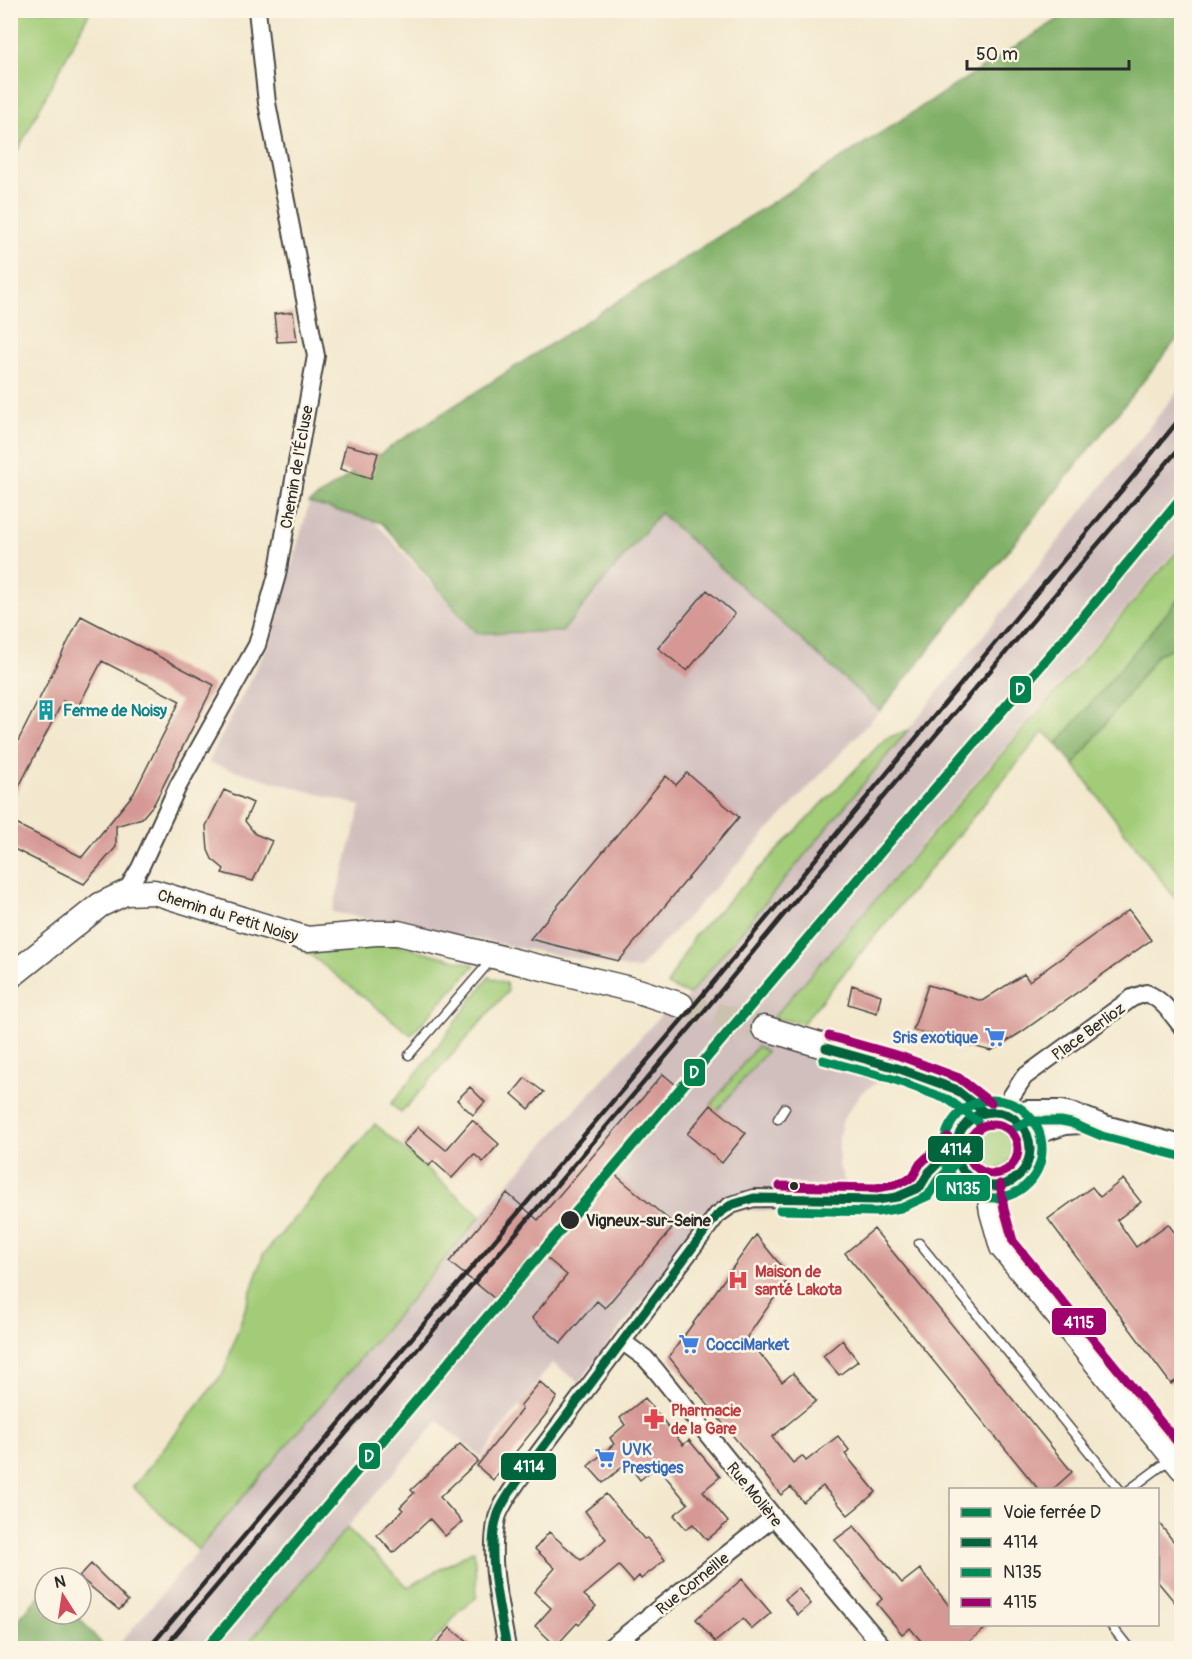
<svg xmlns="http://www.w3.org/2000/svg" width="1192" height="1659" font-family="Pangolin,sans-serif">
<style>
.industrial{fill:#d1bfbe}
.green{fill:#a2cc78;stroke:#667c52;stroke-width:1.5}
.forest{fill:#81b068;stroke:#566e4a;stroke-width:1.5}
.building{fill:#d69894}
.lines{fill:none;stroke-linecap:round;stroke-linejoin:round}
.secondary-tunnel{stroke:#cbc2ad;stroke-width:24;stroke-dasharray:24 12;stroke-linecap:butt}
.lane-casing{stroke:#494743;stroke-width:11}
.street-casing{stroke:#494743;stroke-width:20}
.secondary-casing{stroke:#494743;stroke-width:27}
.lane{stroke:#fff;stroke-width:8}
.street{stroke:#fff;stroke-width:16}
.secondary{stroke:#fff;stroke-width:24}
.rail{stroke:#2b2b2b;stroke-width:4.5}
.bus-1-casing{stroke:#fcf5e5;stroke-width:14}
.bus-2-casing{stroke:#fcf5e5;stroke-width:14}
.bus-3-casing{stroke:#fcf5e5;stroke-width:14}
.bus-1{stroke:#00643c;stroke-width:9}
.bus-2{stroke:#008b5a;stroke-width:9}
.bus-3{stroke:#a0006e;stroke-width:9}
.rail-1-casing{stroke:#fcf5e5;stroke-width:15}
.rail-1{stroke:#00824e;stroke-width:10}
.bus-dot{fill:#2b2b2b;stroke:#fcf5e5;stroke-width:2}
.labels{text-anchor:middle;stroke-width:5;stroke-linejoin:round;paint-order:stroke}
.street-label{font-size:16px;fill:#2b2b2b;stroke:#fcf5e5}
.culture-label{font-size:16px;font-weight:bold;fill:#0d838f;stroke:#fcf5e5;text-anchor:start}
.shop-label{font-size:16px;font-weight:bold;fill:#366cbe;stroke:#fcf5e5;text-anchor:start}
.stop-label{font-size:16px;font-weight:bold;fill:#2b2b2b;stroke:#fcf5e5;text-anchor:start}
.health-label{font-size:16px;font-weight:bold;fill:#be3a42;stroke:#fcf5e5;text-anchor:start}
.line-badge{stroke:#fcf5e5;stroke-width:2}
.badge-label{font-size:16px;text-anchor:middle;font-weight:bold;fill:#fff}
</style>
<rect width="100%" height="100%" fill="#fcf5e5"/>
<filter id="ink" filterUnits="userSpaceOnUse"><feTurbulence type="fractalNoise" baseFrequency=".0167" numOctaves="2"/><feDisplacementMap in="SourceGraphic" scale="12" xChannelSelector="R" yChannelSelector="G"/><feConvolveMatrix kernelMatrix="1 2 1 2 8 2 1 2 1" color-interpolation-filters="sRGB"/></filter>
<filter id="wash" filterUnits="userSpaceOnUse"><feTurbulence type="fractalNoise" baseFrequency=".008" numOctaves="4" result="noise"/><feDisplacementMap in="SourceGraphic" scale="24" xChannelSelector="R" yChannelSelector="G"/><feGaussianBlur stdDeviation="1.35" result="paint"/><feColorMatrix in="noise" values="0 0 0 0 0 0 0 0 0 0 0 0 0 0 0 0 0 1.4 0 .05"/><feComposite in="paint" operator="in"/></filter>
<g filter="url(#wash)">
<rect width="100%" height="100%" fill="#f3e8ce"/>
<path class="industrial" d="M1181,387V544L940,822L759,1035L802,1053L881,1080L862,1092L843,1119L839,1135V1166L848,1189L854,1213L747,1210L705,1214L648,1293L579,1382L552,1363L481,1457L438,1421L244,1648H116L504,1188L662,1014H673L681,1005L908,730Z
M309,503L374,521L476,633L562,632L660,513L880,711L638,970L332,912L361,806L208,763L272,637Z"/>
<path class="green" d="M11,10L90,11L17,152H11Z
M1181,547V598L1057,744L1044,731L803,1023L773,1018Z
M1181,644V906L1074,765L1158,654Z
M908,730L689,995L667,985L694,936L885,739Z
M394,944L475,965L411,1035L303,949Z
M489,977L506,983L508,991L401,1113L391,1104L428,1059Z
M757,1046L766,1052L717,1111L711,1105Z
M375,1124L481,1216L198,1550L133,1487L224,1372L263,1255Z
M971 1149a21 21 0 1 1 42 0a21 21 0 1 1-42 0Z
M347,1528L408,1587L474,1550L477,1597L461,1610L428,1648H244Z"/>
<path class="forest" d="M1071,11H1181V334L880,711L660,513L562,632L476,633L382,523L309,503L399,441Z
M1181,596V644L1158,654L1074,765L1057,744Z
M45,1589V1614H76L105,1648H11V1628Z"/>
<g id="blocks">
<path class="building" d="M293,312L297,341L277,342L274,314Z
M346,445L378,453L371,478L340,469Z
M707,590L735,614L687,671L658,648Z
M81,616L214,685L154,804L142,818L116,826V847L84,884L10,847V821L82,857L134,793L180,701L102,661L77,709L63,701L10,804V757Z
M687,773L739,817L619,961L530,939L666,776L676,785Z
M224,790L253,803L245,821L255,834L272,841L253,881L222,873L224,869L212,859L208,850L206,826Z
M1129,910L1151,940L1020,1033L991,1051L913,1030L928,985L982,1001L1024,974L1029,981Z
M852,985L881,995L877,1013L848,1004Z
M663,1074L676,1085L606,1167L675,1225L605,1308L597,1301L561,1343L532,1318L567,1275L536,1249L494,1298L449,1262L507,1193L538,1220Z
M525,1078L544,1092L529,1109L512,1094Z
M470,1087L485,1102L473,1115L457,1100Z
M711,1105L746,1133L722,1163L687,1134Z
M472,1120L499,1144L483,1162L474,1154L452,1178L433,1161L429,1166L403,1144L418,1127L446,1150Z
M1123,1179L1141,1202L1117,1220L1136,1247L1168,1224L1182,1242V1377L1171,1384L1048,1219L1092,1187L1100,1197Z
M874,1229L1072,1472L1052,1490H1039L845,1253Z
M756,1235L791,1278L784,1284L747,1337L782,1382L793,1373L816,1401L772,1437L793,1463L802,1456L806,1461L838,1436L849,1450L845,1454L876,1492L848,1515L823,1486L803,1502L791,1487L781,1495L669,1357Z
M842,1340L858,1361L839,1375L823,1356Z
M540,1382L557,1397L547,1413L493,1480L477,1466L522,1409L520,1406Z
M645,1398L683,1445L689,1440L720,1477L703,1491L728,1522L707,1540L693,1524L686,1529L674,1515L688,1504L657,1466L640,1480L627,1463L603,1483L588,1466L614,1444L610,1438L625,1425L620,1418Z
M460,1444L478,1461L440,1497L462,1522L445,1536L430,1519L393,1553L377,1535L403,1510L400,1507L414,1493L411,1490Z
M606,1494L644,1539L647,1538L665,1560L641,1579L639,1576L633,1582L619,1566L584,1595L596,1606L579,1625L577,1623L556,1646L535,1626L551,1608L534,1592L555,1568L535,1549L549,1532L581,1560L606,1539L585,1511Z
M1158,1522L1182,1552V1611L1158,1582Z
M854,1526L902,1583L920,1569L951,1608V1624H991L961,1648H927L910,1628L902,1634L877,1604L882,1599L835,1540Z
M91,1564L128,1601L119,1610L79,1577Z
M742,1579L771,1613L752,1629L743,1619L715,1642L696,1619Z
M798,1588L811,1604L798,1615L785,1599Z
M450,1628L475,1648H433Z"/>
</g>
</g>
<g filter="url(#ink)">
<use href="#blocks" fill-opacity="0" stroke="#494743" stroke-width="1.5"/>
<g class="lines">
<path class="secondary-tunnel" d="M681,1005L764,1028"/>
<g class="lane-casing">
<path id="lane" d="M409,1055L493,958
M778,1119L785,1108
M919,1243L1120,1490
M1129,1490L1172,1458
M1110,1624L1129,1648"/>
</g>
<g class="street-casing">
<path id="street" d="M125,893L140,868L178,786L257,645L277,575L316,356L267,103L257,10
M1001,1112L1024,1077L1132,998L1146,993C1162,999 1171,1013 1182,1027
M1011,1116L1027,1109H1062L1075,1112L1105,1124L1182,1144
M1029,1138L1065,1126L1098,1124
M920,1187L929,1172L956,1146
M623,1342L645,1358L654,1368L774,1517L884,1648
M507,1648C500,1606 488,1561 497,1518C501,1504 512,1490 520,1478L717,1215L731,1205L754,1198L877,1200L897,1197L920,1187L942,1183L967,1175
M609,1648L774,1517"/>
</g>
<g class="secondary-casing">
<path id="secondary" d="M10,977L100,905L125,893L154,892L307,939L376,933H398L638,991L681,1005
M764,1028L897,1068L955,1089L984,1112
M956 1149a37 37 0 1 1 74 0a37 37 0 1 1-74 0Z
M988,1186L992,1212L1002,1247L1182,1468"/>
</g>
<use href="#lane" class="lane"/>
<use href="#street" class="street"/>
<use href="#secondary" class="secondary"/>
<path class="rail" d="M149,1648L696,1003L1136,473L1182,416
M164,1648L706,1009L804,890L1182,445"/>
<g class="bus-1-casing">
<path id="bus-1" d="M826,1048L897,1068L955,1089L984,1112
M956 1149a37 37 0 1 1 74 0a37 37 0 1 1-74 0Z
M507,1648C500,1611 485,1550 498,1514C503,1501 512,1489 520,1478L717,1215L731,1205L754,1198L877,1200L897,1197L920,1187L929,1172L956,1146"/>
</g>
<g class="bus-2-casing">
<path id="bus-2" d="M823,1060L893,1079L949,1100L977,1121
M944 1149a49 49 0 1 1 98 0a49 49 0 1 1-98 0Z
M1016,1127L1030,1121H1061L1071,1123L1102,1136L1179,1156
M780,1210L877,1212L901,1208L928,1196L938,1180L964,1155"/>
</g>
<g class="bus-3-casing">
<path id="bus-3" d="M829,1036L900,1056L959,1078L991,1103
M968 1149a25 25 0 1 1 50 0a25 25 0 1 1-50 0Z
M1000,1184L1004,1209L1013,1241L1182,1448
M780,1186L876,1188L894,1185L912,1178L920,1164L948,1137"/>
</g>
<use href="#bus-1" class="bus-1"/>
<use href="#bus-2" class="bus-2"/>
<use href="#bus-3" class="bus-3"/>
<g class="rail-1-casing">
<path id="rail-1" d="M207,1648L901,828L1088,611L1182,497"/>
</g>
<use href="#rail-1" class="rail-1"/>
</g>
</g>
<defs>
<g id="building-bare" transform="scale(1.62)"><path d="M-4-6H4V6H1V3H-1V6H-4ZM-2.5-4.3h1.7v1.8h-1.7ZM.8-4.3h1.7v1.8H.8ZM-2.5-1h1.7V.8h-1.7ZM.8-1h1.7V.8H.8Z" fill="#0f9aa8" stroke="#fcf5e5" stroke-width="2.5" paint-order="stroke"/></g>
<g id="supermarket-bare" transform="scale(1.62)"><path d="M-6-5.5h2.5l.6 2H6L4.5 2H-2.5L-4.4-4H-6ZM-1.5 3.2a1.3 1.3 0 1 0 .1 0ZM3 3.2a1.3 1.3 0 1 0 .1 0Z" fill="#3f7fe0" stroke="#fcf5e5" stroke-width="2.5" paint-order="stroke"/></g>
<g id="hospital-bare" transform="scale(1.62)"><path d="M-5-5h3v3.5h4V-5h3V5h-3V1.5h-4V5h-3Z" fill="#e0444e" stroke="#fcf5e5" stroke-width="2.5" paint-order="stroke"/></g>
<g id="pharmacy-bare" transform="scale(1.62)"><path d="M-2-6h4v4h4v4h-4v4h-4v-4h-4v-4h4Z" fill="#e0444e" stroke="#fcf5e5" stroke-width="2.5" paint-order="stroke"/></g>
</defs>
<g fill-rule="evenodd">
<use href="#building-bare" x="46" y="710"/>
<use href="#supermarket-bare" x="995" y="1037"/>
<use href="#hospital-bare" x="738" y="1280"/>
<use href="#supermarket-bare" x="689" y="1344"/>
<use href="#pharmacy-bare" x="654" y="1419"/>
<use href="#supermarket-bare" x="605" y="1458"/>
</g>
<g class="bus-dot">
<circle cx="794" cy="1186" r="5"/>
<circle cx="570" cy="1220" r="10"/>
</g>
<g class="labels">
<g class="street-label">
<text transform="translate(296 467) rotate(-80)" y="6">Chemin de l'Écluse</text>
<text transform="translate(228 915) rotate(17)" y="6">Chemin du Petit Noisy</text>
<text transform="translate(1088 1031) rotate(-36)" y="6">Place Berlioz</text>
<text transform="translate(755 1494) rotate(51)" y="6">Rue Molière</text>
<text transform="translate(692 1583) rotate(-39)" y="6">Rue Corneille</text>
</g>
<g class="culture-label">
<text x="63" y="716">Ferme de Noisy</text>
</g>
<g class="shop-label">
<text x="978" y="1043" text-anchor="end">Sris exotique</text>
<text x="706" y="1350">CocciMarket</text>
<text x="622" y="1455">UVK<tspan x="622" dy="18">Prestiges</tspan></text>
</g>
<g class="stop-label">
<text x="586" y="1226">Vigneux-sur-Seine</text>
</g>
<g class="health-label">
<text x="755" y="1277">Maison de<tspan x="755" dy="18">santé Lakota</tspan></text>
<text x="671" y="1416">Pharmacie<tspan x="671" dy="18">de la Gare</tspan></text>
</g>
</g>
<g class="line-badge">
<rect x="1009" y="675" width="23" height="29" rx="6" fill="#00824e"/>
<rect x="683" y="1058" width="23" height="29" rx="6" fill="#00824e"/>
<rect x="927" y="1135" width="57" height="28" rx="6" fill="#00643c"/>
<rect x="935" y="1174" width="56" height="28" rx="6" fill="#008b5a"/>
<rect x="1051" y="1307" width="56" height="29" rx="6" fill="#a0006e"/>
<rect x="358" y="1442" width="23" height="28" rx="6" fill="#00824e"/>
<rect x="500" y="1452" width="57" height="29" rx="6" fill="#00643c"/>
</g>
<g class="badge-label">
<text x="1020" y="695">D</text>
<text x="694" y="1078">D</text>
<text x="956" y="1155">4114</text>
<text x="963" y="1194">N135</text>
<text x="1079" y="1328">4115</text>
<text x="369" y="1462">D</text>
<text x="529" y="1472">4114</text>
</g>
<rect width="1192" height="1659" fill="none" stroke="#fcf5e5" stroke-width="36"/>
<rect x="949" y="1488" width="210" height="138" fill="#fcf5e5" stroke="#a8a49b" stroke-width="1.5"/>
<rect x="961" y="1508" width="30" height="9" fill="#00824e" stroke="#a8a49b" stroke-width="1.5"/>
<text x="1003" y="1518" font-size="18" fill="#2b2b2b">Voie ferrée D</text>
<rect x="961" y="1538" width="30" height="9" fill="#00643c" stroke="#a8a49b" stroke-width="1.5"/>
<text x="1003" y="1548" font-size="18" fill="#2b2b2b">4114</text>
<rect x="961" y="1568" width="30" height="9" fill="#008b5a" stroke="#a8a49b" stroke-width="1.5"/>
<text x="1003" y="1578" font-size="18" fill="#2b2b2b">N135</text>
<rect x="961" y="1598" width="30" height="9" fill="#a0006e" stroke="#a8a49b" stroke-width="1.5"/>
<text x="1003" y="1608" font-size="18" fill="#2b2b2b">4115</text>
<g transform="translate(63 1596) rotate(348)"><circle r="28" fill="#fcf5e5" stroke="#a8a49b" stroke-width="1.5"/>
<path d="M0-4.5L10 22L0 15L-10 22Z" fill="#d1495b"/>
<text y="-9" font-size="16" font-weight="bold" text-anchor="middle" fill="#2b2b2b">N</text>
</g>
<path d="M967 60v9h162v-9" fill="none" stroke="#2b2b2b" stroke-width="3"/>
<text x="976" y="60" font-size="18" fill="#2b2b2b" stroke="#fcf5e5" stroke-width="4.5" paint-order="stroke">50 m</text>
</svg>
